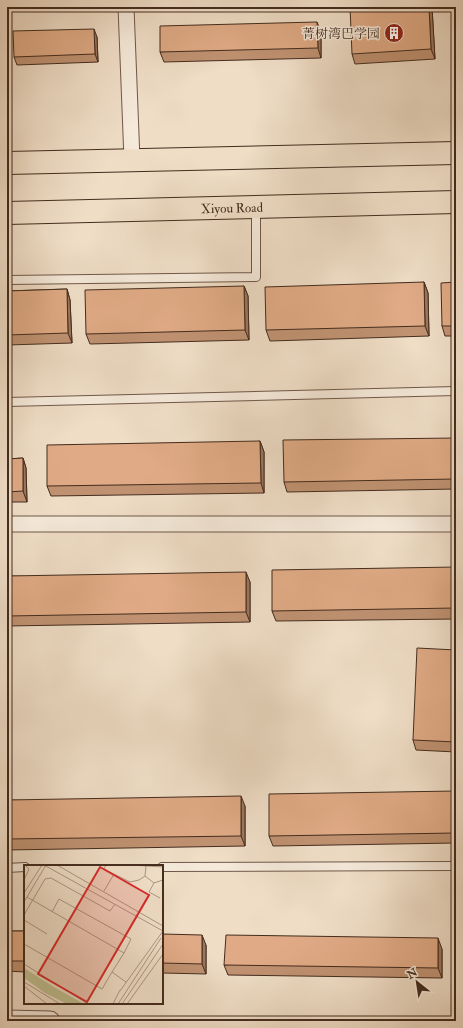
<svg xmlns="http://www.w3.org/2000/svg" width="463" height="1028" font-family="'IM FELL Double Pica','Noto Serif SC',serif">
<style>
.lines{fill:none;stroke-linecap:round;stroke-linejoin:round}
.service-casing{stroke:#6f5848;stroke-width:10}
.minor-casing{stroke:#6f5848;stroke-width:17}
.tertiary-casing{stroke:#6f5848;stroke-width:21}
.primary-casing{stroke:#442c1e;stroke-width:24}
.service{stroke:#f5e9da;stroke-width:8}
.minor{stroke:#f5e9da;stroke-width:15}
.tertiary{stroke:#f5e9da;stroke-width:19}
.primary{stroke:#efddc6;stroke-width:22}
.wall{fill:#c09272;stroke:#442c1e}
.shaded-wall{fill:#9c775d;stroke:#442c1e}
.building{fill:#dfaa85;stroke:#442c1e}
.labels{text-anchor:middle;stroke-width:3;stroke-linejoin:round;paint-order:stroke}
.poi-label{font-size:13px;fill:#442c1e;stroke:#f5e9da;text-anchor:end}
.street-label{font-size:13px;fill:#442c1e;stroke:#f5e9da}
.inset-road{fill:none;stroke:#ab9683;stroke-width:1}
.view{fill:#d62828;fill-opacity:0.15;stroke:#d62828;stroke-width:2}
.inset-edge{fill:none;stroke:#442c1e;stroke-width:2}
</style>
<rect width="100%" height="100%" fill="#efddc6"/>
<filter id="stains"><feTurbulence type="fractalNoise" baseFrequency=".005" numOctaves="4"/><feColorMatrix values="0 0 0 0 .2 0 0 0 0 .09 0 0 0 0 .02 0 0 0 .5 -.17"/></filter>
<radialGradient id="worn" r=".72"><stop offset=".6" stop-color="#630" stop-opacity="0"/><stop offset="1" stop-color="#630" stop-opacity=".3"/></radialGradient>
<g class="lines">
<g class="service-casing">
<path id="service" d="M7,280L256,277V207
M7,402L456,391
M162,867L456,866
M7,868L25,867"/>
</g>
<g class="minor-casing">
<path id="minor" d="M126,7L132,160
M7,524H456"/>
</g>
<g class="tertiary-casing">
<path id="tertiary" d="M7,1020L50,1021"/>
</g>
<g class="primary-casing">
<g id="primary">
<path d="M7,163L456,153"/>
<path id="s1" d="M7,213L456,202"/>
</g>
</g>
<use href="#service" class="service"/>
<use href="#minor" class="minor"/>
<use href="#tertiary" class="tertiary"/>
<use href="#primary" class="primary"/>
</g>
<path class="wall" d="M432,7L435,59L355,64L352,54Z
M321,32V58L164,62L160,52Z
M97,37L98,62L17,65L14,57Z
M424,282L428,293L429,336L270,341L266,330Z
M456,282V336H445L442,326Z
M244,286L248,296L249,340L90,344L86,334Z
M67,289L70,300L72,343L7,345V291Z
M456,438V489L287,492L284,482Z
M260,441L264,452V493L51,496L47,486Z
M23,458L26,468L27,502H7V459Z
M456,567V619L276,621L272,611Z
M7,576L250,582V622L7,626Z
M456,650V752L416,750L413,740Z
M456,791V843L273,846L269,836Z
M7,800L245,806V846L7,850Z
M7,931H25V972L7,971Z
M162,934L206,945V974L162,973Z
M442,949V978L228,975L224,965Z"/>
<path class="shaded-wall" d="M429,7H432L435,59L431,49Z
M317,22L321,32V58L318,48Z
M94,29L97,37L98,62L95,54Z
M424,282L428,293L429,336L425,326Z
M244,286L248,296L249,340L245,330Z
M67,289L70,300L72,343L68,333Z
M260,441L264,452V493L261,483Z
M23,458L26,468L27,502L23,491Z
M246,572L250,582V622L246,612Z
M241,796L245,806V846L241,836Z
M202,935L206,945V974L202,964Z
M438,938L442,949V978L438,968Z"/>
<path class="building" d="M350,7H429L431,49L352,54Z
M317,22L318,48L160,52V26Z
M94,29L95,54L14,57L13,31Z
M424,282L425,326L266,330L265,287Z
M456,282V326H442L441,283Z
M244,286L245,330L86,334L85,290Z
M67,289L68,333L7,335V291Z
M456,438V479L284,482L283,440Z
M260,441L261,483L47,486V445Z
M23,458V491L7,492V459Z
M456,567V608L272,611V570Z
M246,572V612L7,616V576Z
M417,648L456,650V742L413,740Z
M456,791V833L269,836V794Z
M241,796V836L7,839V800Z
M7,931H25V961H7Z
M162,934L202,935V964L162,963Z
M226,935L438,938V968L224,965Z
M456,956V971H455Z"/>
<defs>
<g id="building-disc" transform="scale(1)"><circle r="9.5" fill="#8f2418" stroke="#f5e9da"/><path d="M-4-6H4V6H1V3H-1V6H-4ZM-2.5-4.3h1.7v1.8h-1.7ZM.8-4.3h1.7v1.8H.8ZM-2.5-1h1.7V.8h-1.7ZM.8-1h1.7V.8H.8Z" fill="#fff"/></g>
</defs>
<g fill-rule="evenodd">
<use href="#building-disc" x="394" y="33"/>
</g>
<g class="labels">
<g class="poi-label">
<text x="380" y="38">菁树湾巴学园</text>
</g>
<g class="street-label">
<text dy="5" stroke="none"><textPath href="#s1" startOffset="225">Xiyou Road</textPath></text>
</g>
</g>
<g transform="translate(24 865)">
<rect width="139" height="139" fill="#efddc6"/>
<path d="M0,103L30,122L60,139H43L21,128L0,113Z" fill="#bfbf91"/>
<path class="inset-road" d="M20,0L139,66M33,0L139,61M107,0L139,2M90,9L106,17L115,15L121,11L122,1M121,11L130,18L139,15M0,15L5,4L1,0M130,18L125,27L136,33M80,26L90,9L80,4L82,0M0,28L18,0M3,32L100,88L88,107L102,117M0,37L22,0M28,47L35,34L107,74L100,88M0,50L21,14L27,13L86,46L91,39M0,55L23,69M0,79L78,124L88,107M0,99L64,139M0,117L36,139M0,121L23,139M96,126L139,66M89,139L96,125M94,139L137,73M98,139L139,79M103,139L139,89"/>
<path class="view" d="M76,2L125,30L63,137L14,109Z"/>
<rect width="139" height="139" class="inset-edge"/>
</g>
<rect width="463" height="1028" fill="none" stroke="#efddc6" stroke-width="24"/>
<rect x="8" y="8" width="447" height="1012" fill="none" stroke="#442c1e" stroke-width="2"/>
<rect x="12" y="12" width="439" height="1004" fill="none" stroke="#442c1e"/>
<g transform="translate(417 982) rotate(330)" stroke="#f5e9da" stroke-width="3" paint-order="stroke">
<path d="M0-3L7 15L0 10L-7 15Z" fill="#442c1e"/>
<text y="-6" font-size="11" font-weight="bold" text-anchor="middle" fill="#442c1e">N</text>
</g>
<rect width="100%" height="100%" filter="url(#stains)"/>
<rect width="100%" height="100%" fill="url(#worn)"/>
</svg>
